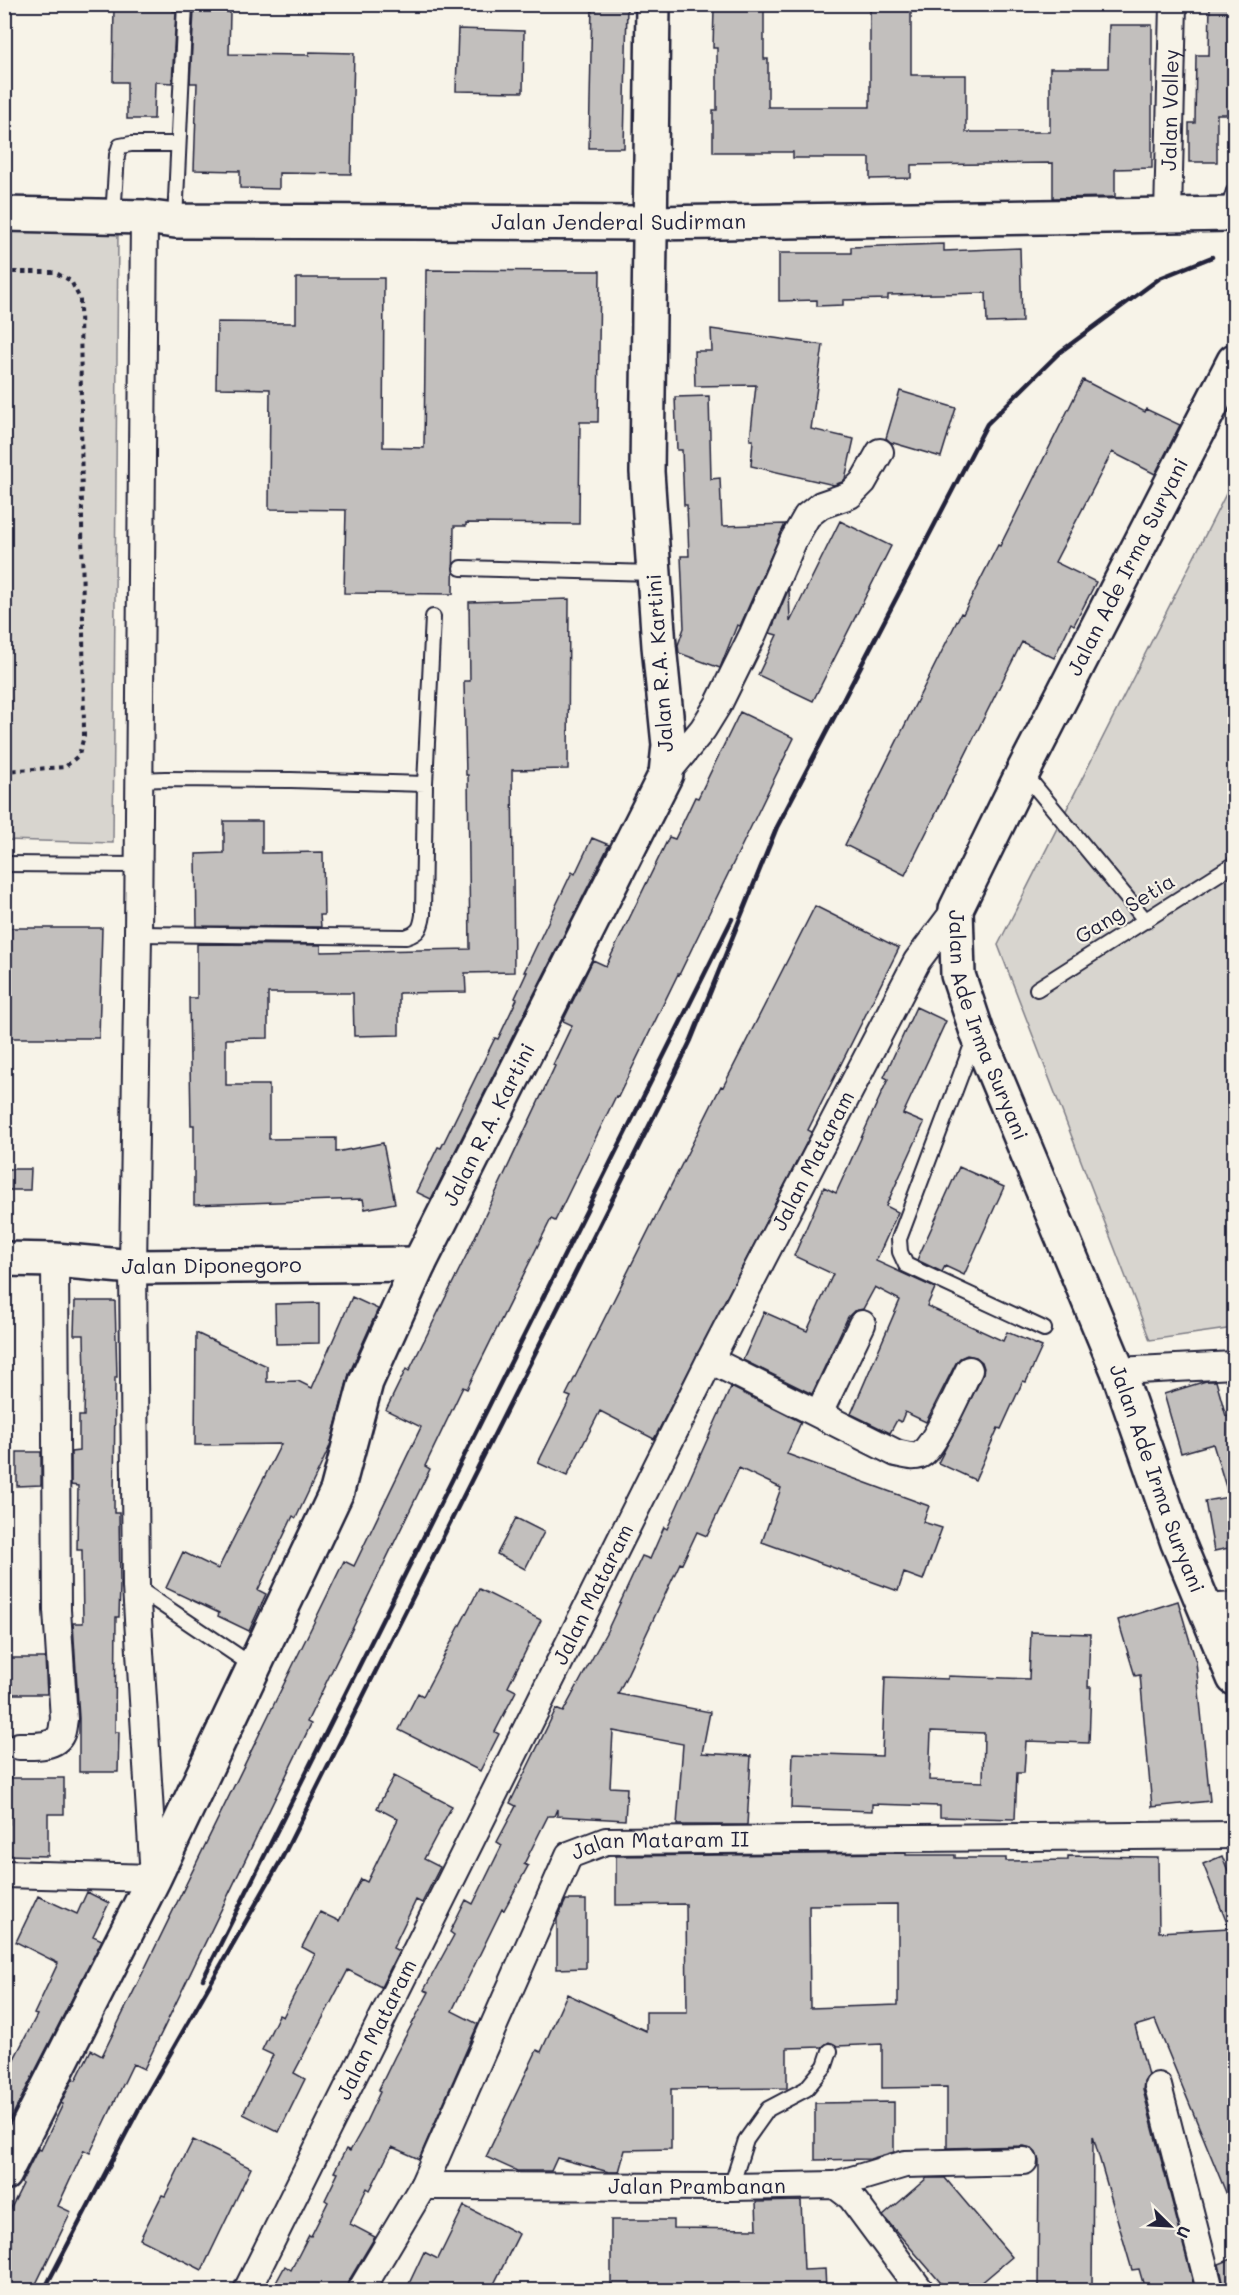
<svg xmlns="http://www.w3.org/2000/svg" width="1239" height="2295" font-family="Mali,sans-serif">
<style>
.green{fill:#d8d5cf;stroke:#7d7c85;stroke-width:1.5}
.building{fill:#c2bfbd;stroke:#22223b;stroke-width:1.5;fill-rule:evenodd}
.lines{fill:none;stroke-linecap:round;stroke-linejoin:round}
.service-casing{stroke:#22223b;stroke-width:18}
.minor-casing{stroke:#22223b;stroke-width:30}
.tertiary-casing{stroke:#22223b;stroke-width:38}
.secondary-casing{stroke:#22223b;stroke-width:38}
.path{stroke:#22223b;stroke-width:4;stroke-dasharray:4.5 4.5;stroke-linecap:butt}
.service{stroke:#f7f3e8;stroke-width:14}
.minor{stroke:#f7f3e8;stroke-width:26}
.tertiary{stroke:#f7f3e8;stroke-width:33}
.secondary{stroke:#f7f3e8;stroke-width:33}
.rail{stroke:#22223b;stroke-width:4.5}
.labels{text-anchor:middle;stroke-width:4.5;stroke-linejoin:round;paint-order:stroke}
.street-label{font-size:21px;fill:#22223b;stroke:#f7f3e8}
</style>
<rect width="100%" height="100%" fill="#f7f3e8"/>
<filter id="ink" filterUnits="userSpaceOnUse"><feTurbulence type="fractalNoise" baseFrequency=".0167" numOctaves="2"/><feDisplacementMap in="SourceGraphic" scale="12" xChannelSelector="R" yChannelSelector="G"/><feConvolveMatrix kernelMatrix="1 2 1 2 8 2 1 2 1" color-interpolation-filters="sRGB"/></filter>
<g filter="url(#ink)">
<path class="green" d="M118,230L113,843L5,840V231Z
M1234,478V1328L1150,1340L998,945Z"/>
<path class="building" d="M114,4H173V11H176L172,83L155,82L154,119H127V82H113Z
M870,4H911V75H966V132H1050V68H1108L1109,25H1152V168L1115,169V197L1053,198V163L911,165V178L870,179V158H793V152H713V110H717V48H713L714,9H764V59H768V107H870Z
M1210,4H1234L1233,84H1228V114H1217V162H1189V123H1195L1196,55H1209Z
M592,5H627L624,148H589Z
M194,11L230,12L229,54L309,55V52L354,53L351,174L279,173V189L240,188V171L194,170L197,83H190Z
M458,29L524,31L523,92L456,91Z
M944,244V251L1020,248L1022,322L987,323L986,293L888,295V299L843,300V305L817,306V300L779,301V253H851V247Z
M426,270L600,271L598,422H580L579,524L466,523V526H454L453,594L344,593L346,510L269,509L270,389L216,388L217,322L296,323V278H384L383,447L424,448Z
M711,329L823,345L811,429L854,439L845,479L842,482L834,485L751,466L753,440H750L756,385L695,386L694,351H712Z
M1083,380L1145,412L1146,409L1180,425L1155,474L1112,452L1055,562L1096,582L1074,625L1071,623L1054,658L1022,642L905,875L845,845L961,613L963,614L998,545L1000,546Z
M900,391L956,408L941,457L890,442L886,438Z
M709,396L711,479L720,478L722,526L785,524L740,626L737,625L720,668L679,653L678,645L684,628L681,556H689L687,505H684L682,450H677L675,397Z
M840,521L891,546L813,701L758,675L777,635L770,633L789,588L790,622Z
M569,599L568,769L512,770L514,972L465,973L466,992L399,993V1035L354,1036L353,993H268V1038L226,1039V1085H269V1139L336,1138V1152L383,1143L395,1203L365,1209L363,1199L194,1205V1125H191L189,998H197V944L321,945V952L470,949L468,775H466L464,681H470L469,602Z
M740,712L794,738L679,975L678,974L618,1097L616,1096L555,1221L551,1219L467,1389L463,1387L425,1466L430,1469L307,1722L311,1724L144,2069L133,2064L90,2153L84,2150L58,2206L71,2212L33,2290H4V2222L23,2184L21,2183L38,2149L41,2150L63,2104L61,2103L73,2079L76,2080L91,2050L102,2056L344,1561L354,1566L421,1427L386,1410L406,1369L409,1371L467,1254L555,1066L553,1065L572,1025L563,1021L593,960L606,966L669,837L675,839L695,797L698,798Z
M224,821H262V853L323,852L324,915H320L321,927L197,926L196,854L224,853Z
M592,838L609,845L431,1199L416,1192L438,1147L441,1148L495,1038L498,1039L517,999L515,998L527,972H524L572,872L575,874Z
M815,906L899,948L808,1130L812,1132L654,1439L600,1411L567,1476L538,1463L571,1397L566,1395L721,1086L723,1087Z
M4,928H102L99,1038H4Z
M916,1007L946,1021L903,1114L924,1123L886,1206L898,1212L876,1261L935,1288L927,1306L1003,1341L1007,1332L1042,1347L1026,1382L1023,1381L1001,1429L998,1428L975,1480L938,1463L982,1377L984,1368L982,1362L976,1357L967,1355L960,1358L956,1363L926,1422L905,1412L901,1422L897,1420L890,1433L851,1414L900,1300L875,1287L863,1309L854,1311L848,1317L812,1394L743,1360L764,1312L807,1331L833,1274L794,1256L824,1187L836,1193L888,1079L884,1077Z
M959,1167L1004,1187L964,1275L945,1266L942,1272L917,1260Z
M4,1169H31L30,1190H4Z
M352,1297L378,1309L349,1374L330,1446L296,1518L293,1516L258,1590L266,1594L249,1631L218,1616L219,1613L166,1588L183,1552L218,1569L281,1444L195,1445L196,1333L267,1366V1382L298,1381L312,1388Z
M75,1301H115L117,1377H115L114,1513H119L120,1585L119,1617H116L115,1732H119L118,1772H79V1718L73,1623H83L82,1550H77L78,1486L71,1485V1452L79,1451V1416H84L85,1377L84,1335H74Z
M319,1303V1343L276,1344L275,1304Z
M1206,1381H1216L1226,1416L1234,1414V1547L1214,1551L1205,1501L1229,1497L1213,1444L1181,1453L1164,1394Z
M731,1387L801,1422L787,1454L929,1506L923,1522L942,1528L923,1580L904,1573L898,1591L762,1542L781,1488L739,1468L707,1536L697,1532L682,1564L680,1563L618,1694L710,1712L702,1753L751,1756L747,1825H677L683,1744L613,1731L610,1787L627,1788L625,1820L557,1816V1809L554,1816H548L524,1864L528,1866L504,1910L502,1909L452,2011L478,2024L419,2159L392,2147L370,2190L367,2188L350,2224L375,2237L348,2282L346,2290H272L285,2266L291,2270L309,2235L311,2236L328,2202L325,2200L338,2173L334,2172L346,2149L350,2151L363,2128L380,2092L378,2091L395,2056L429,1992L424,1990L454,1935L450,1932L466,1900L473,1904L502,1845L497,1842L516,1806L510,1803L556,1709L563,1712L607,1631L642,1556L650,1559L664,1527L667,1529Z
M17,1452H41V1485L17,1486Z
M516,1518L544,1532L525,1569L497,1554Z
M479,1589L541,1620L508,1687L516,1691L495,1732L499,1734L480,1771L399,1730L418,1693L423,1696Z
M1178,1601L1196,1662L1210,1801L1152,1807L1140,1675L1135,1676L1118,1620Z
M1031,1632L1090,1634L1088,1687H1091L1089,1743L1026,1741L1024,1773H1017L1015,1819L940,1817V1806L872,1804V1811L791,1808L793,1753L882,1756L885,1677L948,1679V1676L1029,1679ZM931,1731L984,1733L983,1782L929,1780Z
M4,1658H45L47,1694H4Z
M394,1776L452,1806L424,1859L440,1867L422,1903L416,1900L393,1948L399,1951L381,1987L348,1970L294,2073L305,2079L279,2132L243,2114L273,2055L262,2050L279,2015L283,2017L315,1954L302,1947L320,1912L339,1921L361,1879L367,1882L398,1819L377,1808Z
M10,1778H64V1814H48V1856L4,1855V1824H9Z
M906,1853V1855H955V1858H1006V1861L1068,1860V1856L1158,1857L1159,1932L1229,1928L1203,1864L1222,1856L1234,1885V2212L1155,2020L1135,2026L1148,2075L1144,2081L1143,2090L1195,2290H1145L1139,2269L1132,2270L1093,2136L1092,2290H1038L1039,2161L1036,2153L1031,2148L1024,2146L947,2148V2087L882,2088V2044L837,2046L829,2042L822,2047L787,2048V2088L671,2089V2149L625,2150L619,2172H609L557,2158L551,2171H517L486,2157L537,2050L541,2052L567,1994L646,2031V2012H687L686,1904L616,1905V1856ZM898,1904V2005L810,2008L809,1905Z
M87,1892L109,1903L93,1936L102,1940L4,2132V2078L37,2015L34,2014L58,1963L16,1942L38,1896L77,1914Z
M566,1900H586V1968L557,1969V1919Z
M894,2102V2152L870,2159L815,2160V2103Z
M193,2140L251,2168L202,2270L140,2239L162,2195L165,2196Z
M927,2178H945L1012,2257L973,2290H947L883,2216Z
M801,2201L804,2270L825,2269L826,2290H611V2220H673V2228L757,2229L756,2202Z
M464,2206L519,2234L491,2290H406L424,2252L438,2259Z
M1234,2258V2290H1225L1219,2264Z"/>
<g class="lines">
<g class="service-casing">
<path id="service" d="M1227,213L1234,191
M113,217L117,155L120,146L131,144H178
M175,221L185,4
M461,568L654,573
M1023,772L1146,921
M139,780L165,779L291,780L425,784
M4,864L139,865
M138,934L406,937C419,933 421,928 423,915L425,784L433,617
M1037,989L1234,864
M975,1037L899,1239L900,1252L906,1265L1044,1329
M136,1587L253,1666
M731,2187L746,2140L768,2109L806,2089L825,2066L830,2051"/>
</g>
<g class="minor-casing">
<g id="minor">
<path id="s1" d="M1168,215L1173,4"/>
<path d="M666,774L703,729L719,703L753,634L794,539L807,516L821,505L850,495L863,482L880,452"/>
<path d="M710,1360L896,1453C905,1455 916,1459 923,1453C937,1441 960,1388 969,1370"/>
<path d="M1118,1371L1234,1365"/>
<path d="M819,1413L862,1324"/>
<path d="M1205,1608L1234,1606"/>
<path d="M19,1746C32,1746 55,1748 61,1734C63,1730 63,1723 64,1719L57,1610L55,1260"/>
<path d="M4,1874L154,1878L136,1587L133,1267L138,934L144,217"/>
<path d="M1158,2086L1210,2290"/>
<path d="M835,2185L905,2164L1024,2161"/>
<path id="s2" d="M423,2186L731,2187L835,2185L851,2197L920,2290"/>
<path id="s3" d="M247,2290L710,1360L917,961L956,909"/>
<path id="s4" d="M361,2290L423,2186L569,1855L606,1841L1234,1835"/>
</g>
</g>
<g class="tertiary-casing">
<g id="tertiary">
<path id="s5" d="M4,1259L55,1260L133,1267L419,1264"/>
<path id="s6" d="M4,2174L154,1878L337,1491L366,1382L419,1264L666,774L669,745L659,646L647,472L653,4"/>
</g>
</g>
<g class="secondary-casing">
<g id="secondary">
<path id="s7" d="M4,214L144,217L175,221L650,223L1234,214"/>
<path id="s8" d="M1234,361L1023,772L956,909L958,975L977,1032L1118,1371L1178,1543L1234,1678"/>
</g>
</g>
<path class="path" d="M4,272H54L71,281L80,299L84,736L79,755L65,767L4,771"/>
<use href="#service" class="service"/>
<use href="#minor" class="minor"/>
<use href="#tertiary" class="tertiary"/>
<use href="#secondary" class="secondary"/>
<path class="rail" d="M203,1979L732,919
M44,2290L142,2103L281,1860L660,1104L691,1040L777,827L987,424L1060,352L1160,278L1212,257"/>
</g>
</g>
<g class="labels">
<g class="street-label">
<text dy="7" stroke="none"><textPath href="#s1" startOffset="105">Jalan Volley</textPath></text>
<text dy="7" stroke="none"><textPath href="#s7" startOffset="615">Jalan Jenderal Sudirman</textPath></text>
<text transform="translate(1128 567) rotate(-63)" y="7">Jalan Ade Irma Suryani</text>
<text transform="translate(660 663) rotate(-94)" y="7">Jalan R.A. Kartini</text>
<text transform="translate(1125 909) rotate(-32)" y="7">Gang Setia</text>
<text dy="7" stroke="none"><textPath href="#s8" startOffset="736">Jalan Ade Irma Suryani</textPath></text>
<text dy="7" stroke="none"><textPath href="#s6" startOffset="1158">Jalan R.A. Kartini</textPath></text>
<text dy="7" stroke="none"><textPath href="#s3" startOffset="1263">Jalan Mataram</textPath></text>
<text dy="7" stroke="none"><textPath href="#s5" startOffset="208">Jalan Diponegoro</textPath></text>
<text dy="7" stroke="none"><textPath href="#s8" startOffset="1222">Jalan Ade Irma Suryani</textPath></text>
<text dy="7" stroke="none"><textPath href="#s3" startOffset="777">Jalan Mataram</textPath></text>
<text dy="7" stroke="none"><textPath href="#s4" startOffset="576">Jalan Mataram II</textPath></text>
<text dy="7" stroke="none"><textPath href="#s3" startOffset="291">Jalan Mataram</textPath></text>
<text dy="7" stroke="none"><textPath href="#s2" startOffset="274">Jalan Prambanan</textPath></text>
</g>
</g>
<rect width="1239" height="2295" fill="none" stroke="#f7f3e8" stroke-width="24"/>
<rect x="12" y="12" width="1215" height="2271" fill="none" stroke="#22223b" stroke-width="2" filter="url(#ink)"/>
<g transform="translate(1170 2226) rotate(114)" stroke="#f7f3e8" stroke-width="4.5" paint-order="stroke">
<path d="M0-4.5L10 22L0 15L-10 22Z" fill="#22223b"/>
<text y="-9" font-size="16" font-weight="bold" text-anchor="middle" fill="#22223b">U</text>
</g>
</svg>
